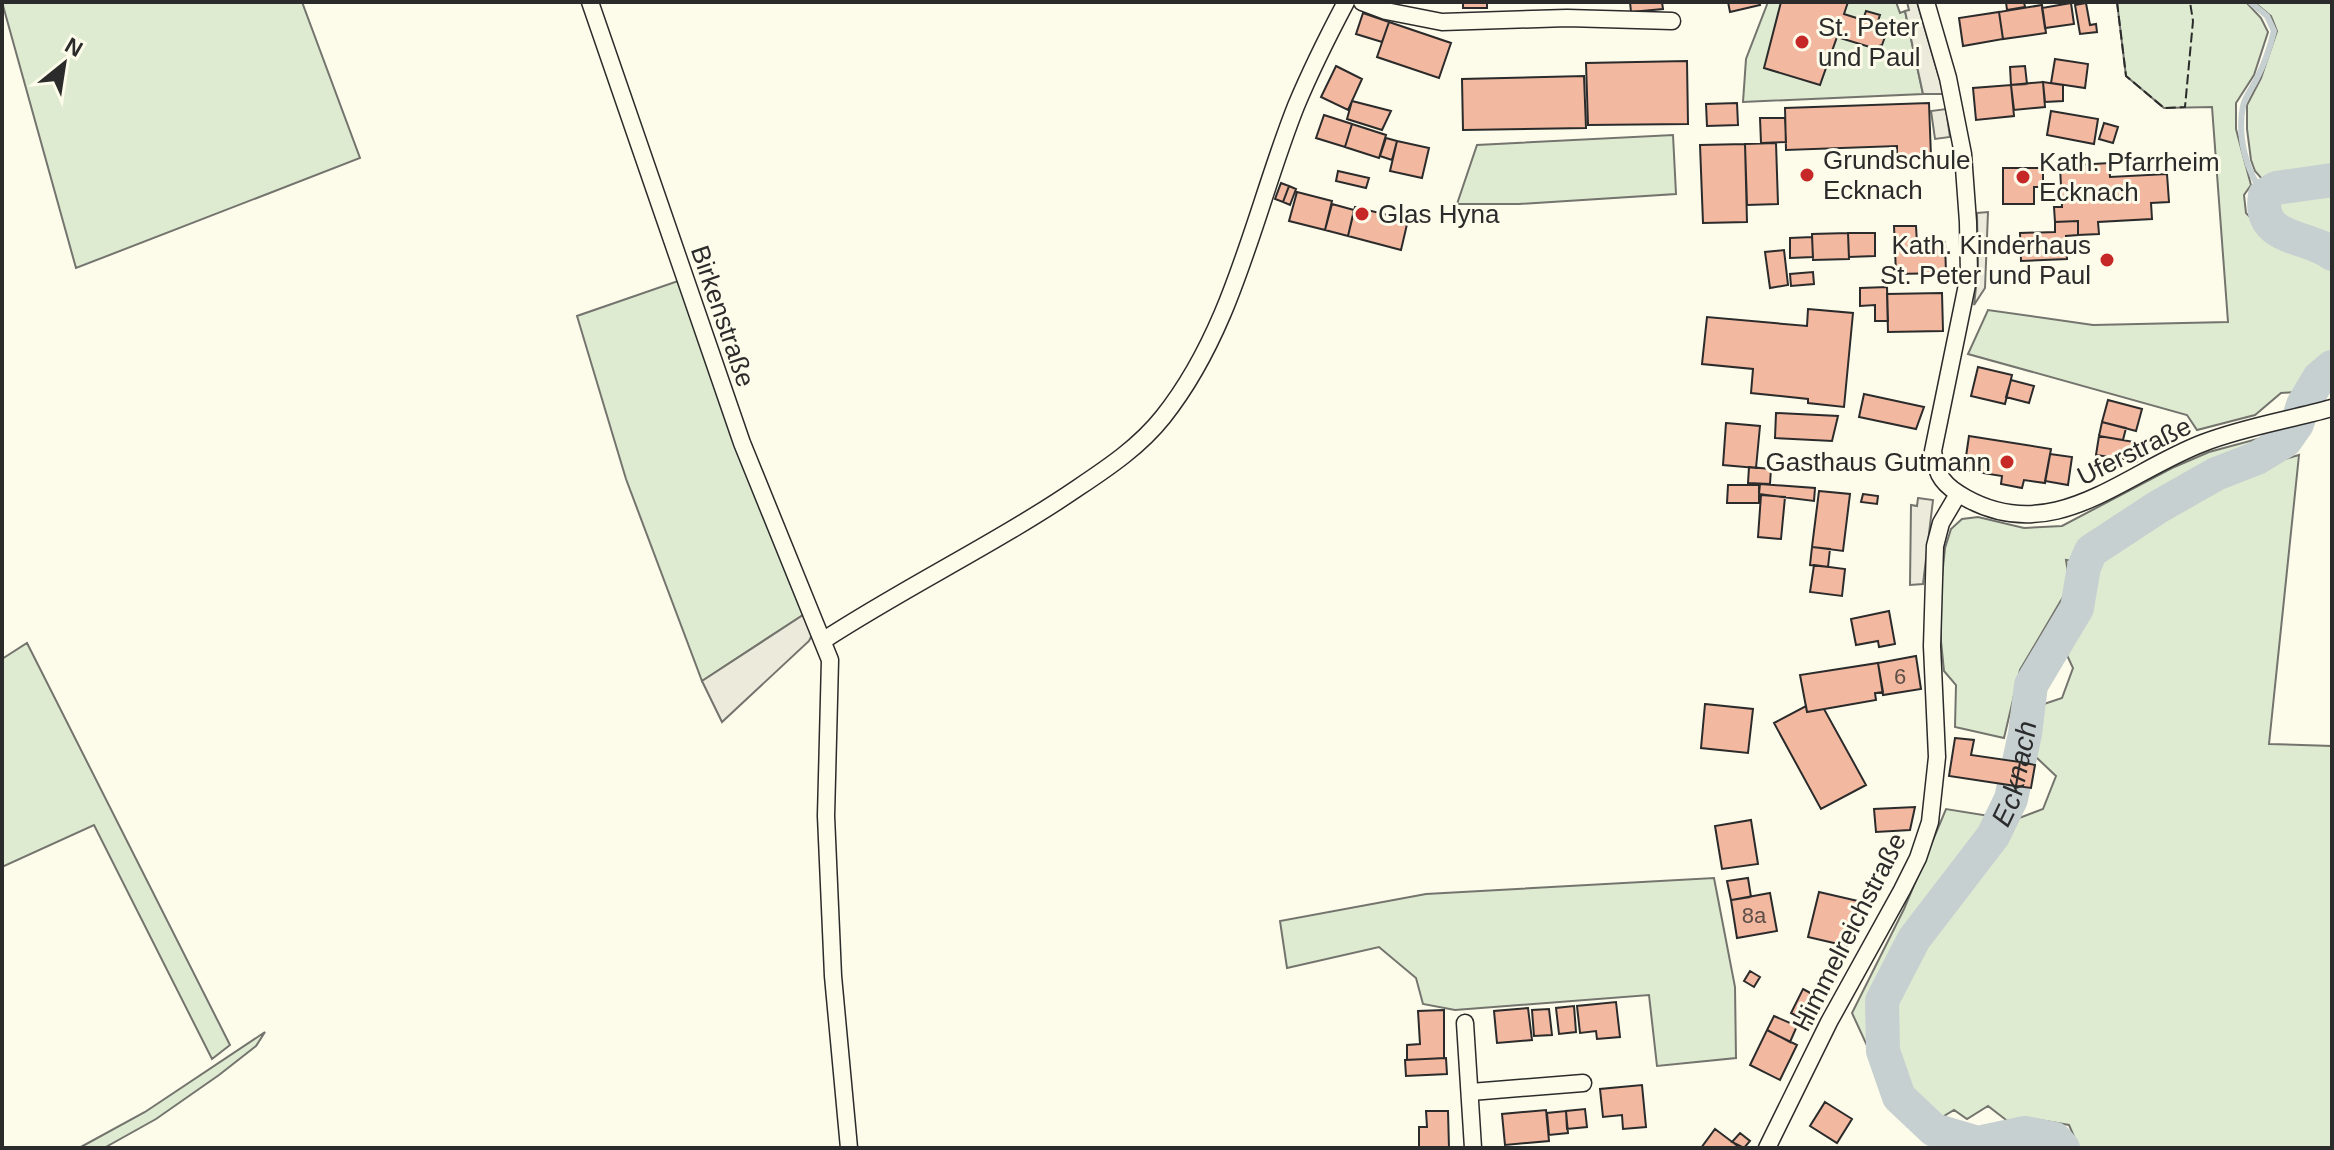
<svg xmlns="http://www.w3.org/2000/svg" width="2334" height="1150" font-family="Helvetica,sans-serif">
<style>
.green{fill:#deebd1;stroke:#74746e;stroke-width:2}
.parking{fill:#eceadb;stroke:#74746e;stroke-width:2}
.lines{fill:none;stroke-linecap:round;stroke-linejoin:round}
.stream{stroke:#c7d0d0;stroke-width:6}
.river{stroke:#c7d0d0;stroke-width:34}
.building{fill:#f2b8a0;stroke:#2b2b2b;stroke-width:2}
.street-casing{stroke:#2b2b2b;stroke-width:19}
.street{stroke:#fdfbea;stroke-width:16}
.fence{stroke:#2b2b2b;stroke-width:2;stroke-dasharray:10 4;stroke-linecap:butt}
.poi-dot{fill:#c62828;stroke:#fdfbea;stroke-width:3}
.labels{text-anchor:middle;stroke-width:6;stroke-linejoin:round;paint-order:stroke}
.number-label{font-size:22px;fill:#5d4e48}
.poi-label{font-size:26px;fill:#2b2b2b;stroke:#fdfbea;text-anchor:start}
.street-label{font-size:26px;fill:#2b2b2b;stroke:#fdfbea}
.water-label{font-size:28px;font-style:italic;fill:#2b2b2b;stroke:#fdfbea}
</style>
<rect width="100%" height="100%" fill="#fdfbea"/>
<path class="green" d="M2,2H302L360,158L76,268Z
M1768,2H1896L1900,13L1905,11L1923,94L1743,102L1746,59Z
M2117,2H2246L2261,18L2268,32L2254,75L2236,103V129L2251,185L2244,195L2246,213L2261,228L2283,243L2310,249L2332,263V360L2318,361L2295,392L2281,393L2255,415L2197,430L2187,415L1968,354L1988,310L2093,325L2228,322L2212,107L2164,108L2126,76Z
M2254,2H2332V173L2308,178L2262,179L2255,171L2251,160L2247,129V105L2261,78L2277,31L2271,16Z
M1673,135L1676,194L1519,204H1457L1477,145Z
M2332,186V248C2310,235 2261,234 2275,198L2284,193Z
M678,281L732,438L803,615L702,681L626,479L577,316Z
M2309,425L2282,460L2299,455L2269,744L2332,746V1148H2079L2069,1125L2027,1118L2010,1123L1988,1106L1967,1119L1954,1110L1939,1119L1907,1126L1893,1102L1852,1013L1904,909L1946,809L2014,820L2043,809L2056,776L2036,757L2041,705L2062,698L2073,668L2066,653L2059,655L2086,610L2089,563L2066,560L2069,579L2063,597L2020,670L2004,738L1955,727L1956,685L1944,671L1941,641V587L1945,548L1951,529L1962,519L1978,517L2024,528L2062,526L2172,468L2209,452Z
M27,643L230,1045L212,1059L94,825L2,867V659Z
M1714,878L1735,987L1736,1058L1657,1066L1649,995L1455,1010L1423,1004L1416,978L1379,947L1287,968L1280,921L1426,894Z
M265,1032L256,1046L219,1075L156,1119L104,1148H79L145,1112Z"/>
<path class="parking" d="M1907,2H1917L1944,94H1923L1905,11L1909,10Z
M1946,109L1950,137L1935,139L1931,111Z
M1988,212L1985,288L1974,305L1978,270L1977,213Z
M1918,498L1933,500L1923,584L1910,585L1911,505L1917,506Z
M803,615L812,635L809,641L722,722L702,681Z"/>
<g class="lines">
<path class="stream" d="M2250,2L2267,16L2274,31C2270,47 2265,63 2257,78C2253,87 2245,96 2243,106C2237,136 2246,173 2265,195"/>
<g class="river">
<path d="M2332,180L2276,188L2265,195C2257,242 2308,234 2332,254"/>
<path id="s1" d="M2063,1148L2055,1139L2025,1133L1978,1143L1934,1130L1899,1097L1883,1051L1882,1001L1914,939L1993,836L2011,799L2025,734L2031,685L2077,608L2084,567L2091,551L2158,507L2216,474L2257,458L2285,441L2297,424L2303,405L2319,378L2332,367"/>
</g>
</g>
<path class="building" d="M1463,2H1487V8H1463Z
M1630,2H1662L1663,9L1631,12Z
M1728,2H1759L1760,5L1730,12Z
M1781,2H1848L1844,14L1863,20L1866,11L1880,15L1877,24L1886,34L1882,45L1873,48L1837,37L1820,85L1764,68Z
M2006,2H2024L2025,7L2007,10Z
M2071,3L2074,24L2045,28L2042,8Z
M2086,3L2090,25L2096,24L2097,32L2080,34L2075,5Z
M2042,5L2046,33L2003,39L1999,12Z
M1999,12L2003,39L1963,46L1959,18Z
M1363,13L1389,22L1382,42L1356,34Z
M1389,22L1451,43L1439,78L1377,57Z
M2055,59L2088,64L2085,88L2051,83Z
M1687,61L1688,124L1588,125L1586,63Z
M1336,66L1362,79L1348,110L1321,97Z
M2025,66L2027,84L2011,85L2010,67Z
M1584,76L1586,128L1463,130L1462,79Z
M2043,82L2045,107L2014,110L2011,85Z
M2043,82L2063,85V101L2045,102Z
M2011,85L2014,116L1976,120L1973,88Z
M1352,101L1391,111L1382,130L1347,119Z
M1737,103L1738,125L1707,126L1706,104Z
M1929,103L1931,157L1897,158V146L1786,150L1785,108Z
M2051,111L2098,119L2094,144L2047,135Z
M1324,115L1352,124L1345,147L1316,138Z
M1760,118H1785L1786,142L1761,143Z
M2104,123L2118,127L2113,143L2099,139Z
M1352,124L1386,135L1379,158L1345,147Z
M1386,138L1397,141L1392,160L1380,156Z
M1397,141L1429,148L1422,178L1390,171Z
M1776,143L1778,204L1747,205L1745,144Z
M1745,144L1747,222L1703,223L1700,145Z
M2109,163L2110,177L2167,174L2169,202L2151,203L2152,219L2098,222L2099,234L2078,235V221L2055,222L2054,207H2062L2060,166Z
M2003,168H2043V187H2034V204H2003Z
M1338,171L1369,178L1366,188L1336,181Z
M1281,183L1289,186L1283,202L1275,199Z
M1289,186L1296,189L1290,205L1283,202Z
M1297,192L1332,201L1325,230L1289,221Z
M1332,204L1354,210L1348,236L1325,230Z
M1355,207L1408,220L1401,250L1348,236Z
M2078,221V235L2066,236L2067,259L2021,261L2020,233L2055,232V222Z
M1894,226H1916L1917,243L1945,242L1946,273L1896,274Z
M1848,233H1875V256L1849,257Z
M1848,233L1849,259L1813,260L1812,234Z
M1812,237L1813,257L1790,258V238Z
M1784,250L1788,285L1770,288L1765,252Z
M1813,272L1814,284L1791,286L1790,274Z
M1887,287L1888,321H1875V305L1860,306V288Z
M1942,293L1943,331L1888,332L1887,294Z
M1808,309L1853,313L1844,407L1808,403V399L1751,393L1753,369L1702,364L1707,317L1807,326Z
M1978,367L2012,375L2005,404L1971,396Z
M2011,380L2034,386L2029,403L2006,397Z
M1864,394L1924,407L1916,429L1859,417Z
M2108,400L2142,409L2136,431L2102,422Z
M1776,413L1838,416L1832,441L1775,438Z
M2102,422L2126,428L2123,440L2099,436Z
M1726,423L1760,426L1756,468L1723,465Z
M1969,436L2051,449L2045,483L2024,480L2022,488L2001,484L2002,476L1964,470Z
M2099,436L2140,443L2137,461L2096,455Z
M2050,454L2072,457L2068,485L2045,481Z
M1749,467L1771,469L1770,484L1748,483Z
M1760,484L1815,488L1814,501L1759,494Z
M1728,485H1759V503H1727Z
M1819,491L1850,494L1843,551L1812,547Z
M1863,494L1878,496L1877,504L1861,502Z
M1761,495L1785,497L1781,539L1758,537Z
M1812,547L1830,549L1828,567L1810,565Z
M1814,565L1845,569L1842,596L1810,592Z
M1889,611L1895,644L1879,647L1878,641L1856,645L1851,619Z
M1916,656L1921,689L1883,695L1878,663Z
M1878,663L1883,692L1875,693L1876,700L1807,712L1800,675Z
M1705,704L1753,709L1748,753L1701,748Z
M1806,706L1807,712L1824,709L1866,785L1821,809L1774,723Z
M1955,738L1974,740L1971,755L2020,762L2016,786L1949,776Z
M2020,762L2035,765L2031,788L2016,786Z
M1915,807L1910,830L1876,832L1874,809Z
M1751,820L1758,864L1722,869L1715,826Z
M1748,878L1751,897L1731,900L1727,881Z
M1819,892L1858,901L1847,946L1808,937Z
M1770,893L1777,931L1737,938L1731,900Z
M1750,971L1760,977L1754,987L1744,981Z
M1803,989L1825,1001L1812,1024L1791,1013Z
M1616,1002L1620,1037L1597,1039L1596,1031L1580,1033L1577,1006Z
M1574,1006L1576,1032L1559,1034L1556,1008Z
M1528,1008L1532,1040L1497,1043L1494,1011Z
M1549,1009L1552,1035L1534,1036L1532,1010Z
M1444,1010V1058L1407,1060V1045L1420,1044L1418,1011Z
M1774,1016L1797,1026L1790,1042L1767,1030Z
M1767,1030L1797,1045L1780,1080L1750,1065Z
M1446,1058L1447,1074L1406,1076L1405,1060Z
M1642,1085L1646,1127L1623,1129L1622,1115L1603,1117L1600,1089Z
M1825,1102L1852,1119L1837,1143L1810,1126Z
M1585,1109L1587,1127L1567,1129L1566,1111Z
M1546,1110L1549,1141L1505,1145L1502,1114Z
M1426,1111H1448L1449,1148H1419V1127H1427Z
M1566,1111L1568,1133L1549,1135L1547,1113Z
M1715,1129L1739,1147L1738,1148H1701Z
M1740,1133L1750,1141L1744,1148L1732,1142Z"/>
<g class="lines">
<g class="street-casing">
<path id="street" d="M590,2L742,443L830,660L826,816L833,976L849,1148
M1362,2L1386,11L1442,22L1567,18L1672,21
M1926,2L1948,78L1963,154L1968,222L1969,275L1933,451C1936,476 1944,486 1966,498C2054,547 2124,473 2203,443C2244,427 2289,420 2332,408
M824,640C907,586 997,543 1079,487C1109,467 1140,446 1163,417C1234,328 1255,209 1296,106C1311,70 1328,36 1346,2
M1465,1023L1473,1148
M1471,1092L1583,1083
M1767,1148L1829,1022L1902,890L1918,858L1930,822L1937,757L1932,646L1935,546L1941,523L1958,494"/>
</g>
<use href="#street" class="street"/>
<path class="fence" d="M2117,2L2126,76L2164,108L2185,107L2193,21L2190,2"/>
</g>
<g class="poi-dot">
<circle cx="1802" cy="42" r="8"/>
<circle cx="1807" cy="175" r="8"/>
<circle cx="2023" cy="177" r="8"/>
<circle cx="1362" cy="214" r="8"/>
<circle cx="2107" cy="260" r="8"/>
<circle cx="2007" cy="462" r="8"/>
</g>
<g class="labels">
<g class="number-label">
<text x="1900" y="684">6</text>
<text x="1754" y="923">8a</text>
</g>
<g class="poi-label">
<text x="1818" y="36">St. Peter<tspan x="1818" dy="30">und Paul</tspan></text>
<text x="1823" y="169">Grundschule<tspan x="1823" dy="30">Ecknach</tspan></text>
<text x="2039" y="171">Kath. Pfarrheim<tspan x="2039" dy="30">Ecknach</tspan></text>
<text x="1378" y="223">Glas Hyna</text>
<text x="2091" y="254" text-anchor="end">Kath. Kinderhaus<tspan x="2091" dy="30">St. Peter und Paul</tspan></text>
<text x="1991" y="471" text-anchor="end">Gasthaus Gutmann</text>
</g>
<g class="street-label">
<text transform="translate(723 316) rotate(71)" y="9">Birkenstraße</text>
<text transform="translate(2134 451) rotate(-26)" y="9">Uferstraße</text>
<text transform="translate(1849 932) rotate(-63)" y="9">Himmelreichstraße</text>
</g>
<g class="water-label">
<text dy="10" stroke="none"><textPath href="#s1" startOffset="550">Ecknach</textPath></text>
</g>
</g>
<rect width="2334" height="1150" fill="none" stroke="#2b2b2b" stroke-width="8"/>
<g transform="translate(64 64) rotate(30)" stroke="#fdfbea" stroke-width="6" paint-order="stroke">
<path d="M0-6L14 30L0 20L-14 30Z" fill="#2b2b2b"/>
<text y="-12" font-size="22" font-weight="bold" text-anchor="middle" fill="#2b2b2b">N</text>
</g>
</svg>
